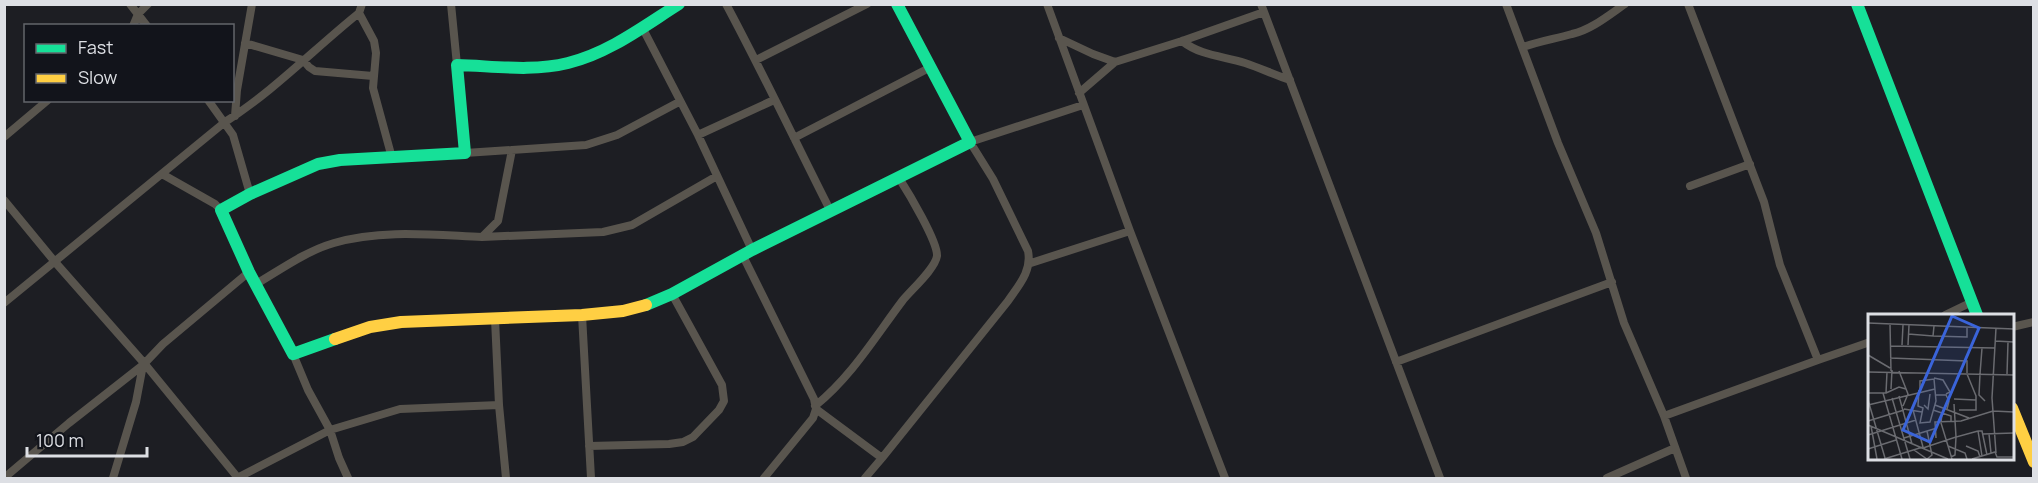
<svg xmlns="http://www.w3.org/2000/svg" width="2038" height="483" font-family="Manrope,sans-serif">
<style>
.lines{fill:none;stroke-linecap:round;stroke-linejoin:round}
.street{stroke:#59554e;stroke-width:8}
.fast{stroke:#16e098;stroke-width:12}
.slow{stroke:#ffcf43;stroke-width:12}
.inset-road{fill:none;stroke:#6a6b70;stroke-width:1.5}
.view{fill:#3a64da;fill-opacity:0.15;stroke:#3a64da;stroke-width:3}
.inset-edge{fill:none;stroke:#dddfe4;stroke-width:3}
</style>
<rect width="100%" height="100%" fill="#1d1e23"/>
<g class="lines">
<path class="street" d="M130,4L147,26
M451,4L457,65
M726,4C763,73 796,143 831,212
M1047,4L1130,231L1225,478
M1261,4L1440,478
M1506,4L1558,143L1596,233L1624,323L1664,416L1686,478
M1688,4L1764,202L1780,265L1818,360L1870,342
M359,13L374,41L376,53L373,88L392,158
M133,26L138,14L148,4
M642,27L698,135L752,250
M1059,38L1093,54L1115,62L1182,41L1264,12
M1182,41C1201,56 1223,56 1245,63C1260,68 1275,75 1290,80
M245,43L303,60L309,67L315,71L373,76
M1523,47C1540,41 1554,39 1572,34C1591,30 1609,15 1625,4
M756,60L867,4
M1079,93L1115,62
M208,100L233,135L250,194
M235,116L237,90L252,4
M698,135L774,100
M4,137L48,100
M794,138L931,67
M512,150L498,221L482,237L603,232L632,225L717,176
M465,153L586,145L617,135L679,102
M162,174L215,204L221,210
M1690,186L1750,164
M4,200L55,262L144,363L238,478
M743,256L814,399L816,409L813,418L764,478
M1031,263L1130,231
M256,284C280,270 306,251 334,243C381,229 434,235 482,237
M4,303L225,122C274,91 314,49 359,13L362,4
M582,315L591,478
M1945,315L1972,302
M495,319L499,405L506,478
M2012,327L2034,322
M293,354L308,390L330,430L400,409L499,405
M1396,362L1612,282
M815,406C852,376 875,337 903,300C912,289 935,269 937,256C938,242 908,192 899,178
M816,409L882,458L1008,301C1019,285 1032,271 1028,251L993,179L970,142L1083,105
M1664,416L1818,360
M589,446L669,444L683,442L693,437L719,410L724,401L722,385L672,294
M4,478L69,423L143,365
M113,478L136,402L143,365L163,344L249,272
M237,478L330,430L339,458L348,478
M865,478L882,458
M1607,478L1675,448"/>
<path class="fast" d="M1857,4L1977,315
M646,305L672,294L752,250L970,142L897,4
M335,339L293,354L249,272L221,210L250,194L318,164L340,160L465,153L457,65C494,66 532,72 568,63C609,53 644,26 679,4"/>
<path class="slow" d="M335,339L370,327L401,322L582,315L623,311L646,305
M2012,408L2034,462"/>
</g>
<g transform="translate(1868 314)">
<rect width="146" height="146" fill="#1d1e23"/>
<path class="inset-road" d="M0,9L146,15M22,10L23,57M128,14L124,84L128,139M40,20L65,22L66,12M65,22L99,23V13M127,27L146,28M34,31L35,11M40,31L41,11M22,32L127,34M0,41L22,54M22,44L99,47V59M31,57L40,80L35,92M0,58L146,61M112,60L111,81L117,87M112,60L114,34M139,60L140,28M66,64L75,66L82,78L78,80M23,75L24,56M51,76L50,92L55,94L52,109L62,108L68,87L66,65L52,67V76M0,79H18L19,58M15,79L34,145M18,79L31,73L38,75M67,81H78L81,87L79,95M31,82L44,130M24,84L42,145M86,85L108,86M0,86L17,144M0,91L67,75M56,91L60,95L62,80M67,91L101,104M36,95L54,98M65,96L83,102V107M91,96H108V82L99,60M74,99L73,109L84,145M0,107L36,96M0,111L80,145M3,112L9,145M110,117H114L119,141M110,117L114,142M115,120L146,119M121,120L123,139M0,121L48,106M36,124L69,114M68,124L67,108L93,107L125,97L146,98M80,132L97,139L99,145M98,132L110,137L112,143M55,134L88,123L86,90M0,135L28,126M46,136L59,145L64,141L59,117M83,143L87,141L88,123L110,117M16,145L55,133L45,96M104,145L127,138L129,143H146"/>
<path class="view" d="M84,2L111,14L62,128L35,116Z"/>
<rect width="146" height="146" class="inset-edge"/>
</g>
<rect width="2038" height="483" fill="none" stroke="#dddfe4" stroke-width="12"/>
<rect x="24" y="24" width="210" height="78" fill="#12141b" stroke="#63656b" stroke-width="1.5"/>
<rect x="36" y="44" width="30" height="9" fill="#16e098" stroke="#63656b" stroke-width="1.5"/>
<text x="78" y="54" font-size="18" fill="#dddfe4">Fast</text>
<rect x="36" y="74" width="30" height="9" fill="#ffcf43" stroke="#63656b" stroke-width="1.5"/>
<text x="78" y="84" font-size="18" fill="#dddfe4">Slow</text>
<path d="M27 447v9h120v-9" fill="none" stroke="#dddfe4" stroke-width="3"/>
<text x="36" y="447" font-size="18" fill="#dddfe4" stroke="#12141b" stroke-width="4.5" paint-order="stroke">100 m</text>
</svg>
